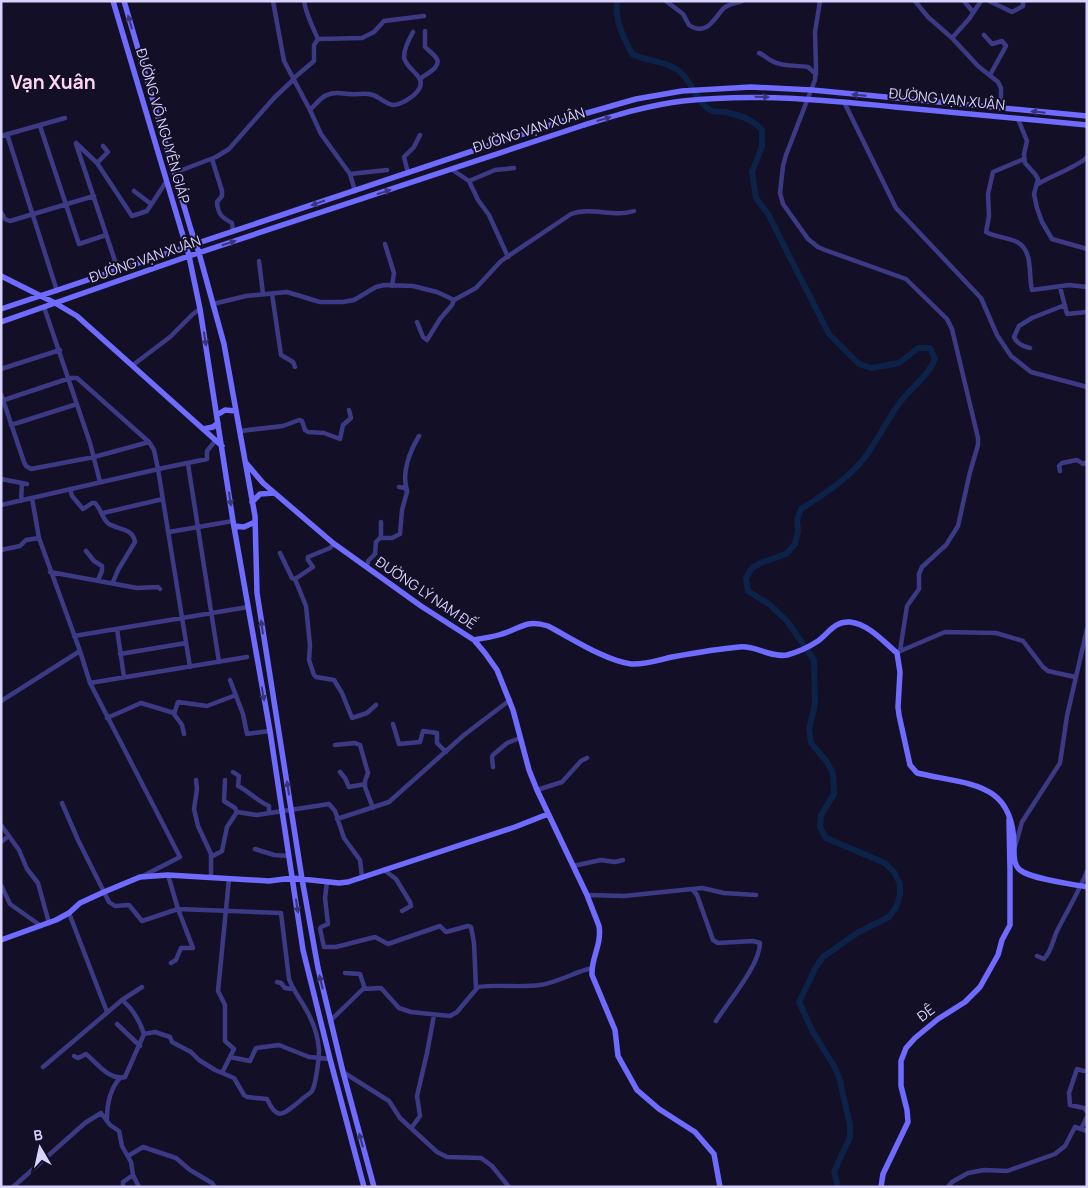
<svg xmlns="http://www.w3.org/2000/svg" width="1088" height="1188" font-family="Manrope,sans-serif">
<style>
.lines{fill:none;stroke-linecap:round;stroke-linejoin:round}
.river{stroke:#0c2248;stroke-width:6}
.street{stroke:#3d3a85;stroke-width:4.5}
.secondary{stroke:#6f6bff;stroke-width:5.5}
.oneway{fill:#38347d}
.labels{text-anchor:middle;stroke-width:4;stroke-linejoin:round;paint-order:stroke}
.street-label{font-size:14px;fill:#d9d4ff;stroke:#130f26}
.district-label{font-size:19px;font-weight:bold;fill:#ffd6f0;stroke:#130f26}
</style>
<rect width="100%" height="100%" fill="#130f26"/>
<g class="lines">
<path class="river" d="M617,1C614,19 624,38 632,54C648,62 672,61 684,76C693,86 697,102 710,110C713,112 720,112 725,112C739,115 752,119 762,130V147L752,172L756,198L768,214L829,334L859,364L872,368L899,363L918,348H930L935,359C928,376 912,387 901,401C888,418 880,436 868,453C851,477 826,493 801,509L797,520L798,531L795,544L786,554L763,562L752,568L746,578L748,591L769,604L787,621L814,660L815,704L809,729L811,743L827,762L833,774L834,794L821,815L820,827L826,838L885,863L894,872L900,884V895L896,907L889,917L857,933L823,957L816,967L799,1002L813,1032L834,1066L839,1077L850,1125V1137L834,1172L838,1187"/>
<path class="street" d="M273,1L284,61L310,110L321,134L350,174L355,191
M304,1C306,14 312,26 318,39
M666,1L683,14L689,25C707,37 714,18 724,8C728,4 736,3 742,1
M820,1L815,32L816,69L815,80L786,155L783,166L780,193L783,204L808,239L818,247L825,250L906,279L947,319L952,329L978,438V445L970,472L958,526L946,545L922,567L919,574V589L907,606L900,651
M915,1L928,17L952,38L978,66L998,82L1001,88V108
M964,1L973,12
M989,1L1012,12L1023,6V1
M984,35L992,44L1002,41L1006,46L990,75
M952,38L969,19L981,1
M759,53C765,55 768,60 774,62C785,67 797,65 808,67L816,74
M294,78L314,61V45L318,39L362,38L374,32L384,21L424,16
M420,79C425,74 441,68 437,59C435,55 428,50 425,47V31
M844,102L896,208L981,298L997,335L1011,356L1031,372L1087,387
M310,110C315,105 321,97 327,95C335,91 343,94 350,94C358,95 364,92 373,95C379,97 386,104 393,105C401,105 415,96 419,89C427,76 405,69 404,57C404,48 409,39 413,32
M1018,119L1027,141L1024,154L1025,163L1035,174L1038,179L1034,194L1037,208L1042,222L1052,239L1087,249
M40,126L79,244L106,235
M7,134L57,291
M1,136L65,118
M76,143L97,163L132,216L147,211L166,182
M76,144L118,270
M212,159L222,191V196L217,202C218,214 221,217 232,223L233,231
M1024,159L993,172L988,194L989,216L986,232C995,237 1007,237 1017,242C1034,251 1028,275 1032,290L1069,285L1087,287
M97,163L108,152L103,146
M451,169L469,181L478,200L489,215L508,257
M174,173L216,157L229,149L274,98L294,79
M408,173L404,157L414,147L420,135
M350,174L387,170
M469,181L495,170L514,168
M1038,184C1049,177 1081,165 1087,157
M134,191L151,204
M1,212L5,219L10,221L94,196
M385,244L394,273L392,286
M259,261L263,294
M1060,287L1067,314L1087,312
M272,294L281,355L293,362L295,367
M213,304L246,296L287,292L320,302H343L354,300L376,287L384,285L413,286L437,292L454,300L476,288L501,261L571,214C591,206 614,218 634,211
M44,307L90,443L100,482
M417,322L423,337L427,340L440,319L452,305L454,300
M1030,348C1023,346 1017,344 1014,337L1019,326L1032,318L1065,305
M133,365L170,337L193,314L200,309
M1,369L60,350
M1,394L24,462L26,466L31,469L94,457L149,442
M1,401L70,378H77L149,442L154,450L158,469L190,667
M11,425L77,404
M240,431L283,426L299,420L302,421L305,430L308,432L324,433L340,439L343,425L351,418L349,410
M188,464L219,662
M1060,471L1059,466L1062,463L1077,460L1083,464L1087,462
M1,479L27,484
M70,489L72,496L83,509L92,503H95C101,509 103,520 109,524C119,530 133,528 135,542L118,570L113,582
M407,490C401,473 410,451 419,436
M32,498L39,538L80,651L90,683L180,857L141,877
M21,501L22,483
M1,505L163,468L207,459V451L216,440
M103,513L163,499
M169,532L233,521
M381,538H392L400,534L402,510L407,492L405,488L399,487
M1,550L20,546L26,540L39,538
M86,551L94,561L102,566V571L98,580
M280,553L292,578L295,579L306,606L310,645L309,660L314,675L316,677L334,680L342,693L352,718L367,713L376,705
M367,568L368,561L375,554L376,542L381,537V522
M50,572L137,588L158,587L160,589
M295,579L313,567L308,560V557L330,548L334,544
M117,629L124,677
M74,636L248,607
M898,652L945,632L996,633L1023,641L1043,667L1048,671L1075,677
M120,654L186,643
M230,680L243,714L247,734L270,731
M90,683L247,657
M1,701L80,651
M107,718L141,703L174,713
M393,724L399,744L420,742L423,731L437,733V743L446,752
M184,734L182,725L174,714L178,702L207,706L236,695
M335,745L355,743L360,745L368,773L365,781V787L373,808
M493,767L492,757L493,755L507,743L520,738
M233,772L239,776L238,786C250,792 257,801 269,806V812
M340,772L345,778L349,787L365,784
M196,780L197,789L194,809L198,826L211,854V877
M225,780L224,801L235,808L237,812
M537,790L562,782L581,761L587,758
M62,803L78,840L109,902L115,906L129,905L142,921L178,909L281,913L289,979C293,990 299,997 304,1006C312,1019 318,1035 319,1050C319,1057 316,1085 312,1091C309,1095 303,1097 300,1101C284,1113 278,1123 267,1099L247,1097L244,1095L234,1078L215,1070L199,1060L191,1052L172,1042L170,1037L155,1032L144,1034
M337,819L389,802L464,735L510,700
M1,825L19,850L27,869L38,883L49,923
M1,842L9,836
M1015,847L1022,822L1060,763L1067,716L1087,629
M255,849L274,855L289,856
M211,857L222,851L227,827L237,812L257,815L329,804L335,811L344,838L360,860L362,877
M573,866L601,860L615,862L623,860
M384,870L396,879L410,902L411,906L402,911
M168,875L178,909L193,948H181L176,960L171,963
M327,882L325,898L328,924L321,927L320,929L324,947H336L375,937L388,944L440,926L446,932L468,926L471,927L474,943L476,988
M1,885L10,904L41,926
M693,890L697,895L713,940L718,943L753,941L760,943C760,965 728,1002 716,1021
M587,895L624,896L702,888L724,893L756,895
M69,913L107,1012
M1037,956L1044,959C1051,952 1053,940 1057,931C1067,911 1079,892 1087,871
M345,973L360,974L365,989
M277,982L281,983L285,988L292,989
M122,1000L142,987
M331,1020L363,989L381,988L399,1008L411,1012L450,1016L457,1012L478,987C498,984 519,988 540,985C560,982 574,972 592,968
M117,1024L140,1046
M230,1057L250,1061L256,1048L279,1045L309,1057L330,1059
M43,1067L122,1000C132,1008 140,1022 144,1034L125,1077C109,1081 97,1063 86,1054L78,1058L74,1056
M1084,1071L1077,1069L1069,1093L1070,1105L1084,1108L1087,1112
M343,1072L389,1101L400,1118L437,1152L447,1157L481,1158L492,1166L509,1187
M222,1073L234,1049L225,1041V1005L218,991L229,879
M107,1119C107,1105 110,1089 120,1078
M412,1127L420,1116L417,1096L427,1053L434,1015
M1081,1129L1087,1117
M128,1156L143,1147L176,1158L190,1170L212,1183L215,1187
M133,1175L139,1187
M13,1187L85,1123L101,1113L110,1125L119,1131L122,1146L131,1162L133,1175L123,1182V1187
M948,1187L952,1182L968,1173L984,1170L1007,1171L1055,1154L1065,1146L1075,1127L1087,1131"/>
<path class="secondary" d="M113,1L189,256L200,309L233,521L270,731L303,950L330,1059L364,1187
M124,1L191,230L199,253L224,344L255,516L257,593L302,879L318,968L343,1072L374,1187
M1,276L55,303L77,316L222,446
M1,309L580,115L636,99L682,91L751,87L812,90L1087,116
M1,322L189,256L584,125C617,115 649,105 683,101C754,93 824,100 895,107C959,113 1023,119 1087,125
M217,415L225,410L236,411
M203,429L213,427L218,423
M246,463L263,483L333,543L421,606L474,640L485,653L497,670L513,710L529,770L537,790L587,895L599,926C602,945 591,958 592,975L615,1030L618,1056L637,1090L659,1109L695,1132L714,1154L720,1187
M252,502L260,494L274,493
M234,526L244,527L255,522
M474,640C483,638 493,637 502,634C522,628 526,619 548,626C571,638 606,661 631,664C644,665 659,660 672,657C694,653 717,649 739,647C755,645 771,658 787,655C798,652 809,647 818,641C829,633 834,621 850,622C868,624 883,641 897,653L900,672L898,707L899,715L910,765L917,773C967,785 1013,780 1014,845C1014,853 1013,865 1020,870C1031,879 1071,884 1087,887
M1,940L56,920L69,913L80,903L104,892L140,877L168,875L269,881L292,878L339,883L348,882L515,827L548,814
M881,1187L883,1174L908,1122L907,1110L901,1086V1061L906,1048L915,1038L938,1019L965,1002L980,987L998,955L1002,940L1010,925V870L1009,820"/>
</g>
<defs><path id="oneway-solid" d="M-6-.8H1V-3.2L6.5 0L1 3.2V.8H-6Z" transform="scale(1.25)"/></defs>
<g class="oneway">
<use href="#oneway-solid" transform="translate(130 22) rotate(-106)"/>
<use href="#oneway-solid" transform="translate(859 95) rotate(-175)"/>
<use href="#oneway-solid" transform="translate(762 97) rotate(2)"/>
<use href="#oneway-solid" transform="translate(1038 112) rotate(-174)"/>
<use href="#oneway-solid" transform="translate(604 119) rotate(-16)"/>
<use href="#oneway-solid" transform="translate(384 192) rotate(-18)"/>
<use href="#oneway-solid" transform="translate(318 203) rotate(161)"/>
<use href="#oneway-solid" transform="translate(229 243) rotate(-18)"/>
<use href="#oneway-solid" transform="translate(205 339) rotate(81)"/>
<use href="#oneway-solid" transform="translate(230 499) rotate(81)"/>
<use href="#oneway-solid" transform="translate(262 627) rotate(-98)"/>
<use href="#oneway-solid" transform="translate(263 694) rotate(80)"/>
<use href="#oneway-solid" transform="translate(288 788) rotate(-99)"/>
<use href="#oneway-solid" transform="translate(297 906) rotate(81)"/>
<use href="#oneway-solid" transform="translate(321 982) rotate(-104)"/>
<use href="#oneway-solid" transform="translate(361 1140) rotate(-105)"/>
</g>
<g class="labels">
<g class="street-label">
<text transform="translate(947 99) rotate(6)" y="5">ĐƯỜNG VẠN XUÂN</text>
<text transform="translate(163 126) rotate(74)" y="5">ĐƯỜNG VÕ NGUYÊN GIÁP</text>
<text transform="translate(529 130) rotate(-18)" y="5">ĐƯỜNG VẠN XUÂN</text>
<text transform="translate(145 259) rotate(-19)" y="5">ĐƯỜNG VẠN XUÂN</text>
<text transform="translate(426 593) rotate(34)" y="5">ĐƯỜNG LÝ NAM ĐẾ</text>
<text transform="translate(926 1013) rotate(-37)" y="5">ĐÊ</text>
</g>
<g class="district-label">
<text x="53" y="89">Vạn Xuân</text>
</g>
</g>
<rect width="1088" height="1188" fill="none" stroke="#d9d4ff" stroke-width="5"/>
<g transform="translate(40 1148) rotate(351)" stroke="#130f26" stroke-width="4" paint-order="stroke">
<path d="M0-4L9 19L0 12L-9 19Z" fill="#d9d4ff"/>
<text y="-8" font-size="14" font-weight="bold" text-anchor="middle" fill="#d9d4ff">B</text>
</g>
</svg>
